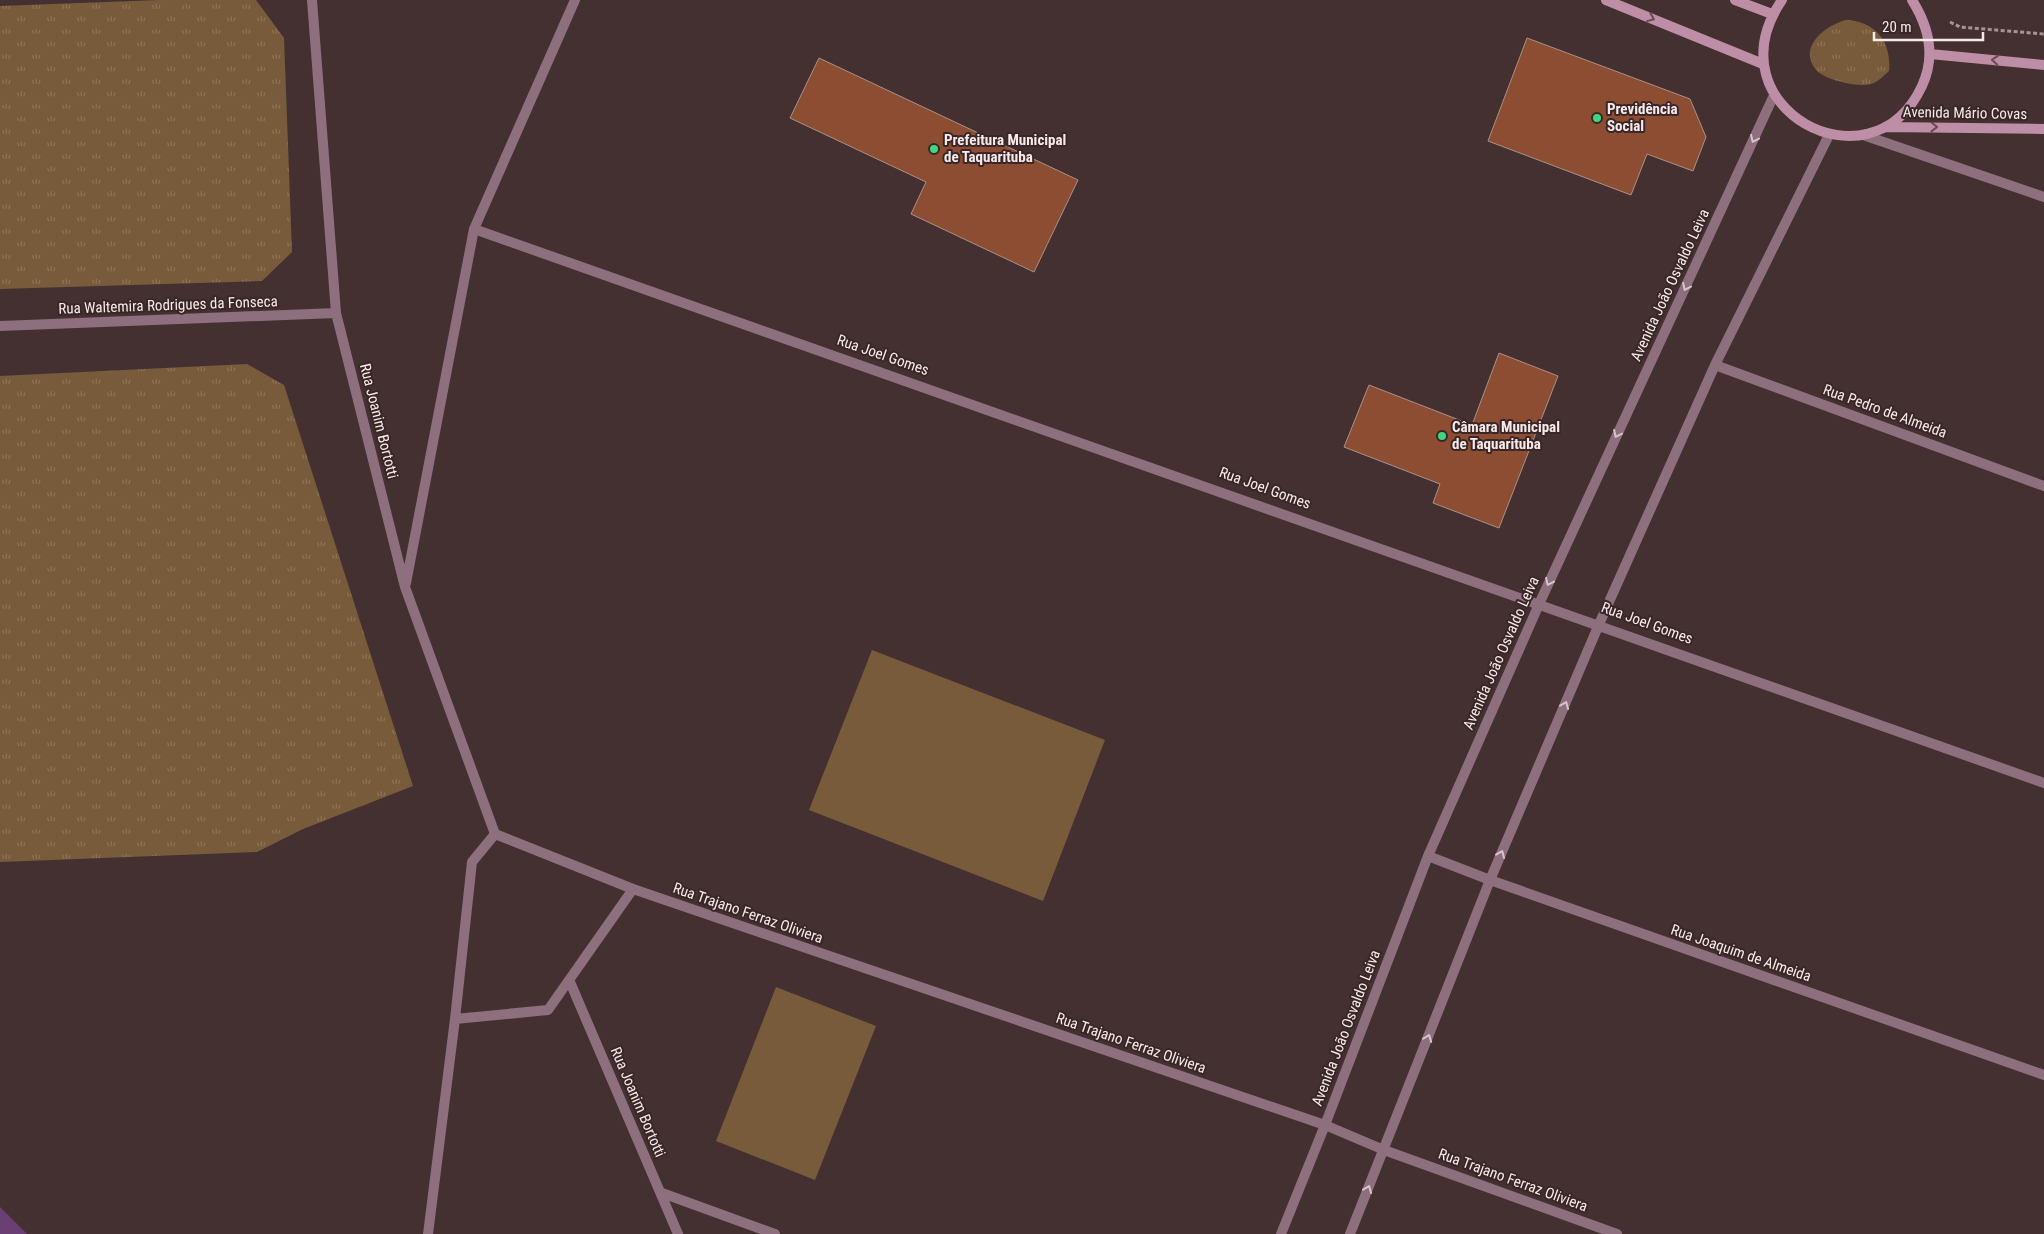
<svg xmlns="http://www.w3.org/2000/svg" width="2044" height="1234" font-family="'Roboto Condensed',sans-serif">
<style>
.grass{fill:url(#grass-tufts)}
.garden{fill:#785b3a}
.water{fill:#6a4074}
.building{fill:#8d4d32;stroke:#a89289}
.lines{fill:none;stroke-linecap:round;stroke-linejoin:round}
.path{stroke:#a69596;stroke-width:3;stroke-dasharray:4 2.5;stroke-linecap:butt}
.street{stroke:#8d6f7e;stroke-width:10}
.secondary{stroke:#be8ea6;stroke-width:10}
.oneway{stroke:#684a53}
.oneway2{stroke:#d8c5ca}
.poi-dot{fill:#3ed77d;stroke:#3a2627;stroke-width:2}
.labels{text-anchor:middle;stroke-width:4;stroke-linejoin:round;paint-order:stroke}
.poi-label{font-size:15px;font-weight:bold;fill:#f8eaea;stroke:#3a2627;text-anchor:start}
.street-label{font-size:15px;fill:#f8eaea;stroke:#3a2627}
</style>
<defs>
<pattern id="grass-tufts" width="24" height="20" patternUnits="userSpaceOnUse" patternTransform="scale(1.25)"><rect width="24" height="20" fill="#785b3a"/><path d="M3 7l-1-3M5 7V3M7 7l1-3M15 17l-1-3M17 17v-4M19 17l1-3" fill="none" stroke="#8c7357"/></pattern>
</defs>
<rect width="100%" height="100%" fill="#443031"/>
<path class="grass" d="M159,0H256L284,38L292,252L262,281L0,289V6Z
M1846,20C1875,21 1892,42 1889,71C1884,75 1880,80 1874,83C1861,89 1825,80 1816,70C1797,47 1826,25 1846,20Z
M247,364L284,385L413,786L303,829L257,852L0,862V376Z"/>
<path class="garden" d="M872,650L1105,740L1043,901L809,810Z
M776,987L876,1026L815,1180L716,1141Z"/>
<path class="water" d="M0,1207L27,1234H0Z"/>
<path class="building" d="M1527,38L1690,99L1706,137L1693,171L1647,154L1631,195L1488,141Z
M819,58L1078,180L1034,272L911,214L926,182L790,118Z
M1499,353L1558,376L1499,528L1433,503L1440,484L1344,447L1369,385L1472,425Z"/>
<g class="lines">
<path class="path" d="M1950,22L1960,27L2044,34"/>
<path class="street" d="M312,0L336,313L405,587L495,834
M1863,135L2044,197
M474,229C998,411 1522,594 2044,783
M0,326L336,313
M1715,365L2044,486
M406,583L474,229L575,0
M495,834L633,889L548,1010L455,1019L472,862Z
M1428,856L1490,880L2044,1075
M633,889L1325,1125L1384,1150L1617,1234
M570,982L678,1234
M662,1193L775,1234
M428,1234L455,1019
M1281,1234L1325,1125L1428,856L1540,602L1774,95
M1350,1234L1490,880L1600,622L1715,365L1829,135"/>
<path class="secondary" d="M1606,0L1763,64
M1735,0L1772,14
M1782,0C1709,107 1871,195 1922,86C1936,56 1929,27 1912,0
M1930,54L2044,65
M1885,127L2044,129"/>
</g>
<defs><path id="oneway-chevron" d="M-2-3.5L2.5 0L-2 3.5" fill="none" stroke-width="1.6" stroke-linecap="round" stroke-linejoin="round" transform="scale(1.25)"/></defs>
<g class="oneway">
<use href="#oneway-chevron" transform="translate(1651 18) rotate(22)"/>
<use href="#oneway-chevron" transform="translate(1995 60) rotate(-175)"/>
<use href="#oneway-chevron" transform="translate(1934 127) rotate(1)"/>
</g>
<g class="oneway2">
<use href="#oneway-chevron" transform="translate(1754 139) rotate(115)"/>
<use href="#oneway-chevron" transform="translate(1686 287) rotate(115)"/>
<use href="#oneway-chevron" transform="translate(1617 434) rotate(115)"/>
<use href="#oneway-chevron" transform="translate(1549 582) rotate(115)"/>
<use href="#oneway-chevron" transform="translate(1565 705) rotate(-67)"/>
<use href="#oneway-chevron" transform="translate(1501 854) rotate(-67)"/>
<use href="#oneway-chevron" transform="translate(1428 1038) rotate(-69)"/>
<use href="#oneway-chevron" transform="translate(1368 1189) rotate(-68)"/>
</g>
<g class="poi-dot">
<circle cx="1597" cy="118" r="5"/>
<circle cx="934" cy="149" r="5"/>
<circle cx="1442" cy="436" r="5"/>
</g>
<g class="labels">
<g class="poi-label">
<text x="1607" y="114">Previdência<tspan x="1607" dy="17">Social</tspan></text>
<text x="944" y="145">Prefeitura Municipal<tspan x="944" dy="17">de Taquarituba</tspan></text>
<text x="1452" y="432">Câmara Municipal<tspan x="1452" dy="17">de Taquarituba</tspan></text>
</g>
<g class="street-label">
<text transform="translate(1965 113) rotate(1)" y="5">Avenida Mário Covas</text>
<text transform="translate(1670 285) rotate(-65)" y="5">Avenida João Osvaldo Leiva</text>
<text transform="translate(168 305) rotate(-2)" y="5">Rua Waltemira Rodrigues da Fonseca</text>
<text transform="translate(883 355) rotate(19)" y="5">Rua Joel Gomes</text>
<text transform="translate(1885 411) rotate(20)" y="5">Rua Pedro de Almeida</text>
<text transform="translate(379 421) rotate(76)" y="5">Rua Joanim Bortotti</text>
<text transform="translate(1265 488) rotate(20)" y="5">Rua Joel Gomes</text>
<text transform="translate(1647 623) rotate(20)" y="5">Rua Joel Gomes</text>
<text transform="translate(1501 653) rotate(-66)" y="5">Avenida João Osvaldo Leiva</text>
<text transform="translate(748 913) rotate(19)" y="5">Rua Trajano Ferraz Oliviera</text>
<text transform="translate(1741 953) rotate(19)" y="5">Rua Joaquim de Almeida</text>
<text transform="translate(1346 1028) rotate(-69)" y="5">Avenida João Osvaldo Leiva</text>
<text transform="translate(1131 1043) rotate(19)" y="5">Rua Trajano Ferraz Oliviera</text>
<text transform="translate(638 1102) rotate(67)" y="5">Rua Joanim Bortotti</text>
<text transform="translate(1513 1180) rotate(20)" y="5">Rua Trajano Ferraz Oliviera</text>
</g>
</g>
<path d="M1874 32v8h109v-8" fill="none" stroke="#f8eaea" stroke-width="2.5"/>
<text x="1882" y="32" font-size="15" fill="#f8eaea" stroke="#3a2627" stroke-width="4" paint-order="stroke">20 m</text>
</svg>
